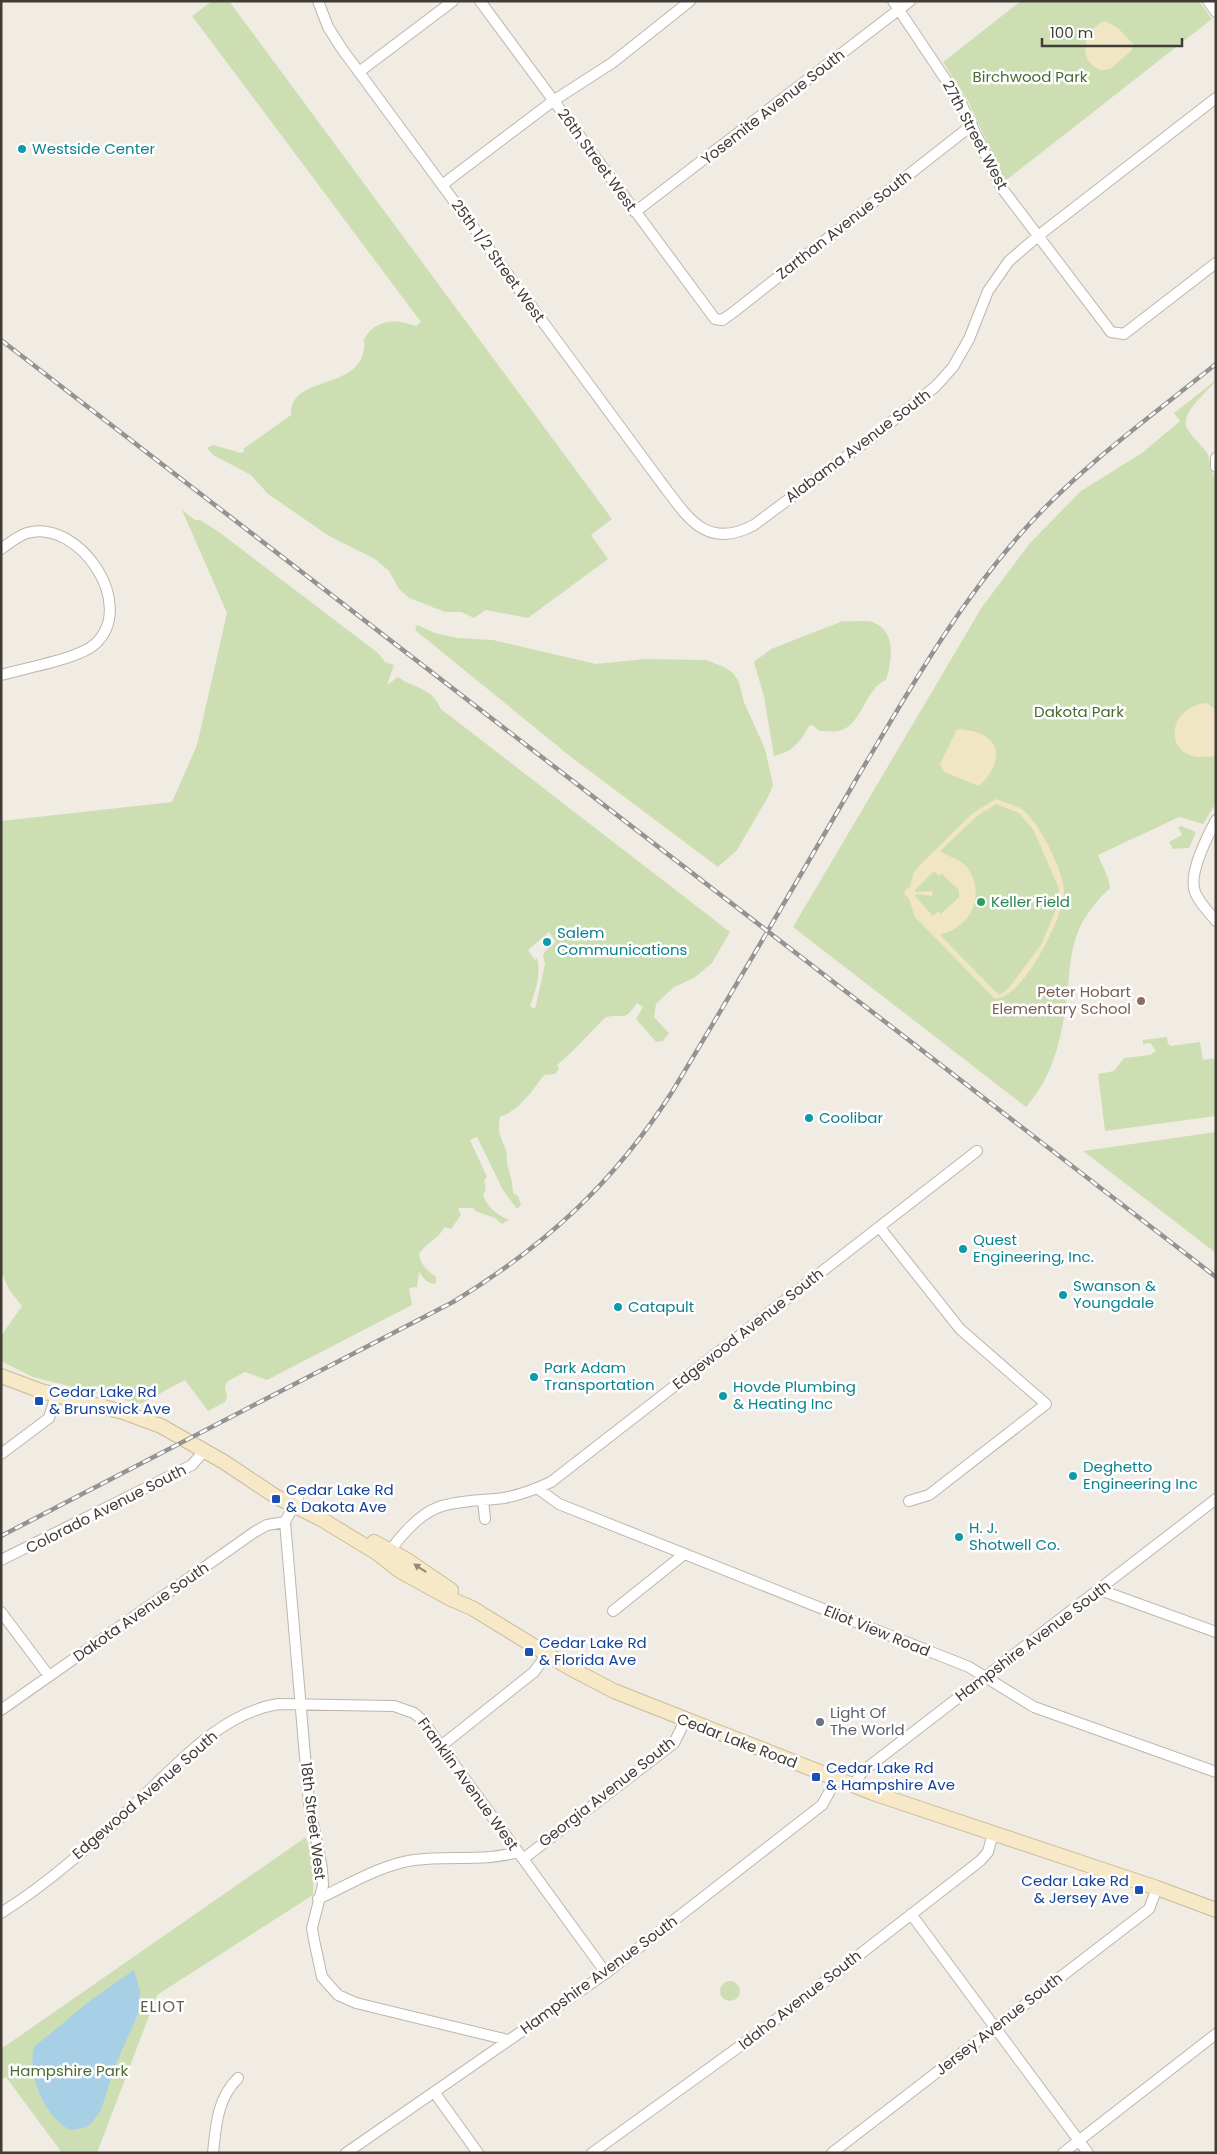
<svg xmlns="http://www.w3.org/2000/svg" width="1217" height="2154" font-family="Poppins,sans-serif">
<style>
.green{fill:#cddfb2;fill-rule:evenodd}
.sand{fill:#f0e5c4;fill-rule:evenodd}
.water{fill:#a7cfe6}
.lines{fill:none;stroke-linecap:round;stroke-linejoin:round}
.street-casing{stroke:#bdb6ab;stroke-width:12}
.secondary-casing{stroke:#cabb99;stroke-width:16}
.street{stroke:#fff;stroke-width:10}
.secondary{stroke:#f7e9c7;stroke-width:14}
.rail-casing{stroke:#939393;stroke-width:4.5}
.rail{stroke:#fff;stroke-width:2.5;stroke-dasharray:8;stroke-linecap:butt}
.oneway{fill:#938a77}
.culture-dot{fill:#0f9aa8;stroke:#fff;stroke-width:2}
.leisure-dot{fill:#2e9e5b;stroke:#fff;stroke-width:2}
.education-dot{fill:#8d6e63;stroke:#fff;stroke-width:2}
.transit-dot{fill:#1a4fb4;stroke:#fff;stroke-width:2}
.worship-dot{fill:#6b7280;stroke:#fff;stroke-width:2}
.labels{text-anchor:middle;stroke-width:5;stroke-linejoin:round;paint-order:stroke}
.park-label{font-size:15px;fill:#496b30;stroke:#fff}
.street-label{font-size:15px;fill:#413c35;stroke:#fff}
.culture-label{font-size:15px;fill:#0d838f;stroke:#fff;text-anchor:start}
.leisure-label{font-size:15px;fill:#27864d;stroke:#fff;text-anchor:start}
.education-label{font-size:15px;fill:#785e54;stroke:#fff;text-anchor:end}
.transit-label{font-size:15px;fill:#164399;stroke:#fff;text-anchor:start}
.worship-label{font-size:15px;fill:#5b616d;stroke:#fff;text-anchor:start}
.neighbourhood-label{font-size:16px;letter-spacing:1px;fill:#63594e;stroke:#fff}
</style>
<rect width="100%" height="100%" fill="#f0ece4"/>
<path class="green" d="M212,1H229L612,519L591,535L608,559L528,618L486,610L474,618L461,612H445L409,598L399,589L389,571L375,559L329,536L268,494L251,475L213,455L207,448L213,445L241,453L245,451L243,449L291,415C291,412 291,406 293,403C306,375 368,388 364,339C377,318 395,319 416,326L421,322L192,16Z
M1021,1H1199L1212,19L1005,181L968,101L943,62Z
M1216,380C1210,390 1182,411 1186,425C1189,435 1202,445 1207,453C1212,461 1207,467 1216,478V803L1203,824L1179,817L1098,855L1108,878L1110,888C1098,899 1087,913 1080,927C1071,946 1070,967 1068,987C1063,1032 1056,1073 1026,1107L793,927L982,607L1030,543L1081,491L1142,453L1180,421L1174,413Z
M182,510L195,520H200L219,532L378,653L385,662L394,665L387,685L398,677C414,689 431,686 441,709L730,932L712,963L694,978L674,987L656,1004L654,1017L669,1033L663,1041L656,1042L636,1019L643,1007L637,1003C623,1023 625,1013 606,1017C589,1033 575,1051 557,1065L559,1069L555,1074L544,1075C532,1091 520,1110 500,1117C497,1132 501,1137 506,1150C507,1154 507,1158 507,1162C509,1173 513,1181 513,1193L518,1196L521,1205L517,1209L503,1190L477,1137L470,1140L487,1177L484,1180L486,1190L483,1195C487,1207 499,1216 509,1220L502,1224L495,1218L475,1211L473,1208H458L461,1215L451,1229L444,1227C440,1238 428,1241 419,1254C420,1264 428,1271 436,1277V1283L433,1284L426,1281L419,1272L417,1287L409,1288L412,1305L267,1380L245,1372L228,1381L225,1386L227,1397L225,1402L208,1411L185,1380L140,1404L33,1377L1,1361V1336L22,1306L9,1290L1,1271V821L172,802L197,745L227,613ZM549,932L556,942L545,951L543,956L545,964L535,1009L530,1006C536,990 541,975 537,958L535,960L528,950Z
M843,621C850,622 868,620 873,622C897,632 892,660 886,680C864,689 863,725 839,731C833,732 825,731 819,731L813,725L809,726C800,742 793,752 774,756L764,697L754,662L771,649Z
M417,625L435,633L458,638L493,640L596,664L644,659L706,660L724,667L733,673L739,682L744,702L765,749L773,785L768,797L737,850L718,867L571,757L415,630Z
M1181,826L1196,832L1189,848L1173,849L1169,842L1182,835L1178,827Z
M1167,1037L1168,1044L1171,1046L1200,1042L1203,1060L1216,1058V1116L1105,1131L1098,1074L1114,1071L1124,1058L1150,1055L1156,1051L1150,1043L1143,1044V1040Z
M1216,1132V1253L1083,1151Z
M306,1837L314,1867L313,1895L157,1995L97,2153H62L6,2077L1,2080V2049Z
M720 1991a10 10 0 1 1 20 0a10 10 0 1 1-20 0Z"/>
<path class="sand" d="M1105,21L1118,28L1133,44L1132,50L1110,69L1101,70C1076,62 1083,29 1105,21Z
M1207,703L1216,710V753L1212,757C1206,756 1199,758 1192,756C1162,746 1173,705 1207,703Z
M957,729C965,730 974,730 981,734C1008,747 994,772 979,786L944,772L940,764Z
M996,799C1005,803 1017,805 1024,811C1040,824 1064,872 1064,892C1064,916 1021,1003 994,998L915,917L909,899L904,894L906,889L910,887L914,872L925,860L973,813ZM996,804L1019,813L1034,831L1059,889L1057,907L1041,945L1008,989L999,995L940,935C947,932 955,930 961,924C979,910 981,881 964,864C957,858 946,856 940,851L976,817ZM934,871L939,876L942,874L959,890V897L941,914L938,911L933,916L915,896L916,894L932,896L933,891L915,892V890Z"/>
<path class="water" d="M134,1970L140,1991L138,2014L115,2066L101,2110L91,2124L84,2128L70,2130C44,2117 27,2074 34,2047L91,2000Z"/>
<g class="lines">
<g class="street-casing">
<path id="street" d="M318,1L328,27L342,49L660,481C687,516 705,551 754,525L875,435L936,386L953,367L969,339L988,291L1009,261L1038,236L1216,98
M480,1L715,319L722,320L731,314L972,125
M893,1L960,101L1001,187L1111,332L1124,334L1216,263
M1208,1L1216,12
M359,72L453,1
M442,185L553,101L612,63L690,1
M635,212L910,1
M1216,458V467
M1,549C9,543 18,536 27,533C79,518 138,605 95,644C79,659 24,668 1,675
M1216,820C1207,837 1188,874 1195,892C1199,903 1209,912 1216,921
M880,1228L960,1329L1046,1404L929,1495L909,1501
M1,1454L49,1418L56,1395
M537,1488L559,1504L969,1667L1034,1707L1216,1772
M298,1498L285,1522L309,1803L322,1869L323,1885L312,1928L314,1940L322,1977L338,1995L356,2003L508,2040
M483,1500L485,1519
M387,1556C398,1538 419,1514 439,1507C460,1500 482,1501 504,1498C520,1495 536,1489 551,1482L977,1151
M1,1560L192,1465L204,1451
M1100,1590L1216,1632
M613,1611L683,1555
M1,1612L49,1676
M1,1710L256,1531L267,1525L285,1522
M441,1746L534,1672L547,1654
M853,1786L863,1771L1216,1499
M523,1859L674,1743L685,1721
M318,1899C348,1885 380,1865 414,1860C449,1855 483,1862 518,1852
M1,1913C49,1883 93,1843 134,1805C176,1766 219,1714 278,1704L394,1706L414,1713L422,1720L606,1973
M911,1914L1088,2153
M434,2092L478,2153
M213,2153C216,2125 217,2099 238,2078
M346,2153L606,1973L822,1805L836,1780
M592,2153L765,2028L980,1861L988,1852L993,1833
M832,2153L1149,1909L1157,1888
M1063,2153L1216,2034"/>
</g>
<g class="secondary-casing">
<path id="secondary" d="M1,1376L41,1391L123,1412L161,1426L224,1462L275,1496L321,1519L377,1553L400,1571L451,1599L472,1608L568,1667L614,1691L873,1793L1157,1888L1216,1910
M374,1542L407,1560L451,1590"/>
</g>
<use href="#street" class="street"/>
<use href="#secondary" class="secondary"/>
<g class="rail-casing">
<path id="rail" d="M1,340L1216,1277
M1,1536L453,1302C545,1246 614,1183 672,1092C735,988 796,883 857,778C908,692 957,605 1024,530C1080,467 1150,417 1216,364"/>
</g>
<use href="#rail" class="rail"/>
</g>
<defs><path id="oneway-solid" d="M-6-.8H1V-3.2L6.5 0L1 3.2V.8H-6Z" transform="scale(1.25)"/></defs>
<use class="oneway" href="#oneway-solid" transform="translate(420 1568) rotate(-147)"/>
<g class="culture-dot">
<circle cx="22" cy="149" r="5"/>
<circle cx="547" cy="942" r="5"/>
<circle cx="809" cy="1118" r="5"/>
<circle cx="963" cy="1249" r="5"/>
<circle cx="1063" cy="1295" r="5"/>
<circle cx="618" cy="1307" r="5"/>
<circle cx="534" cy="1377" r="5"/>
<circle cx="723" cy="1396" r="5"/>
<circle cx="1073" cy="1476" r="5"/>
<circle cx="959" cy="1537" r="5"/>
</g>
<circle class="leisure-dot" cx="981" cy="902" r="5"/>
<circle class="education-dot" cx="1141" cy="1001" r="5"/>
<g class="transit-dot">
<rect x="34" y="1396" width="10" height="10" rx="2.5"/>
<rect x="271" y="1494" width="10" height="10" rx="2.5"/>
<rect x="524" y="1647" width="10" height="10" rx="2.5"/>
<rect x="811" y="1772" width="10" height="10" rx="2.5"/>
<rect x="1134" y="1885" width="10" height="10" rx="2.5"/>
</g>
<circle class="worship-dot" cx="820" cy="1722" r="5"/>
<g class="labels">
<g class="park-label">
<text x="1030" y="82">Birchwood Park</text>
<text x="1079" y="717">Dakota Park</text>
<text x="69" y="2076">Hampshire Park</text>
</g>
<g class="street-label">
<text transform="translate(773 107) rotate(-38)" y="5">Yosemite Avenue South</text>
<text transform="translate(975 135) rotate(62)" y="5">27th Street West</text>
<text transform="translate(597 160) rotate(54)" y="5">26th Street West</text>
<text transform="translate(844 225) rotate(-38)" y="5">Zarthan Avenue South</text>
<text transform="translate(498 261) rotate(54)" y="5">25th 1/2 Street West</text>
<text transform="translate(858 446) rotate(-37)" y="5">Alabama Avenue South</text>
<text transform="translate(748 1329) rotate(-38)" y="5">Edgewood Avenue South</text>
<text transform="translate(106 1509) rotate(-27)" y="5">Colorado Avenue South</text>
<text transform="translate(141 1612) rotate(-35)" y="5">Dakota Avenue South</text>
<text transform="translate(877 1631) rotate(22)" y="5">Eliot View Road</text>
<text transform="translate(1033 1641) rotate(-37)" y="5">Hampshire Avenue South</text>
<text transform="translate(737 1741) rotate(21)" y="5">Cedar Lake Road</text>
<text transform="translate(468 1784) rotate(54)" y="5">Franklin Avenue West</text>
<text transform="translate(607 1792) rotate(-38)" y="5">Georgia Avenue South</text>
<text transform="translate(145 1795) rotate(-41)" y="5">Edgewood Avenue South</text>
<text transform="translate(313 1821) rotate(83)" y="5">18th Street West</text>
<text transform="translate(599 1975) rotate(-36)" y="5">Hampshire Avenue South</text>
<text transform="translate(800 2000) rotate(-38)" y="5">Idaho Avenue South</text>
<text transform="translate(999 2024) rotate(-38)" y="5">Jersey Avenue South</text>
</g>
<g class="culture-label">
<text x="32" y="154">Westside Center</text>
<text x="557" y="938">Salem<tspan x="557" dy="17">Communications</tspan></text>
<text x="819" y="1123">Coolibar</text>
<text x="973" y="1245">Quest<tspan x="973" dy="17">Engineering, Inc.</tspan></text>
<text x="1073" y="1291">Swanson &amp;<tspan x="1073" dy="17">Youngdale</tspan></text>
<text x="628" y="1312">Catapult</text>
<text x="544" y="1373">Park Adam<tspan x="544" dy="17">Transportation</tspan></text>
<text x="733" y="1392">Hovde Plumbing<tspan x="733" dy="17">&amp; Heating Inc</tspan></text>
<text x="1083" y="1472">Deghetto<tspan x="1083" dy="17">Engineering Inc</tspan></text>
<text x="969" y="1533">H. J.<tspan x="969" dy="17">Shotwell Co.</tspan></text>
</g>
<g class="leisure-label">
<text x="991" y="907">Keller Field</text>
</g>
<g class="education-label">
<text x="1131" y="997">Peter Hobart<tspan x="1131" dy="17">Elementary School</tspan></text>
</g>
<g class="transit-label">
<text x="49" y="1397">Cedar Lake Rd<tspan x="49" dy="17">&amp; Brunswick Ave</tspan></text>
<text x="286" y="1495">Cedar Lake Rd<tspan x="286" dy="17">&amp; Dakota Ave</tspan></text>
<text x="539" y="1648">Cedar Lake Rd<tspan x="539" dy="17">&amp; Florida Ave</tspan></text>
<text x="826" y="1773">Cedar Lake Rd<tspan x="826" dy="17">&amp; Hampshire Ave</tspan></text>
<text x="1129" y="1886" text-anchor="end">Cedar Lake Rd<tspan x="1129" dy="17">&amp; Jersey Ave</tspan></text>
</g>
<g class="worship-label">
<text x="830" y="1718">Light Of<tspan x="830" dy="17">The World</tspan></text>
</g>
<g class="neighbourhood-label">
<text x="163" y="2012">ELIOT</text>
</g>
</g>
<rect width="1217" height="2154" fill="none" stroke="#413c35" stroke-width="5"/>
<path d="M1042 38v8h140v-8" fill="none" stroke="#413c35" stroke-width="2.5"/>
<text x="1050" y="38" font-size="15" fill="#413c35" stroke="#ffffff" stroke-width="4" paint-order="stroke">100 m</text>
</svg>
